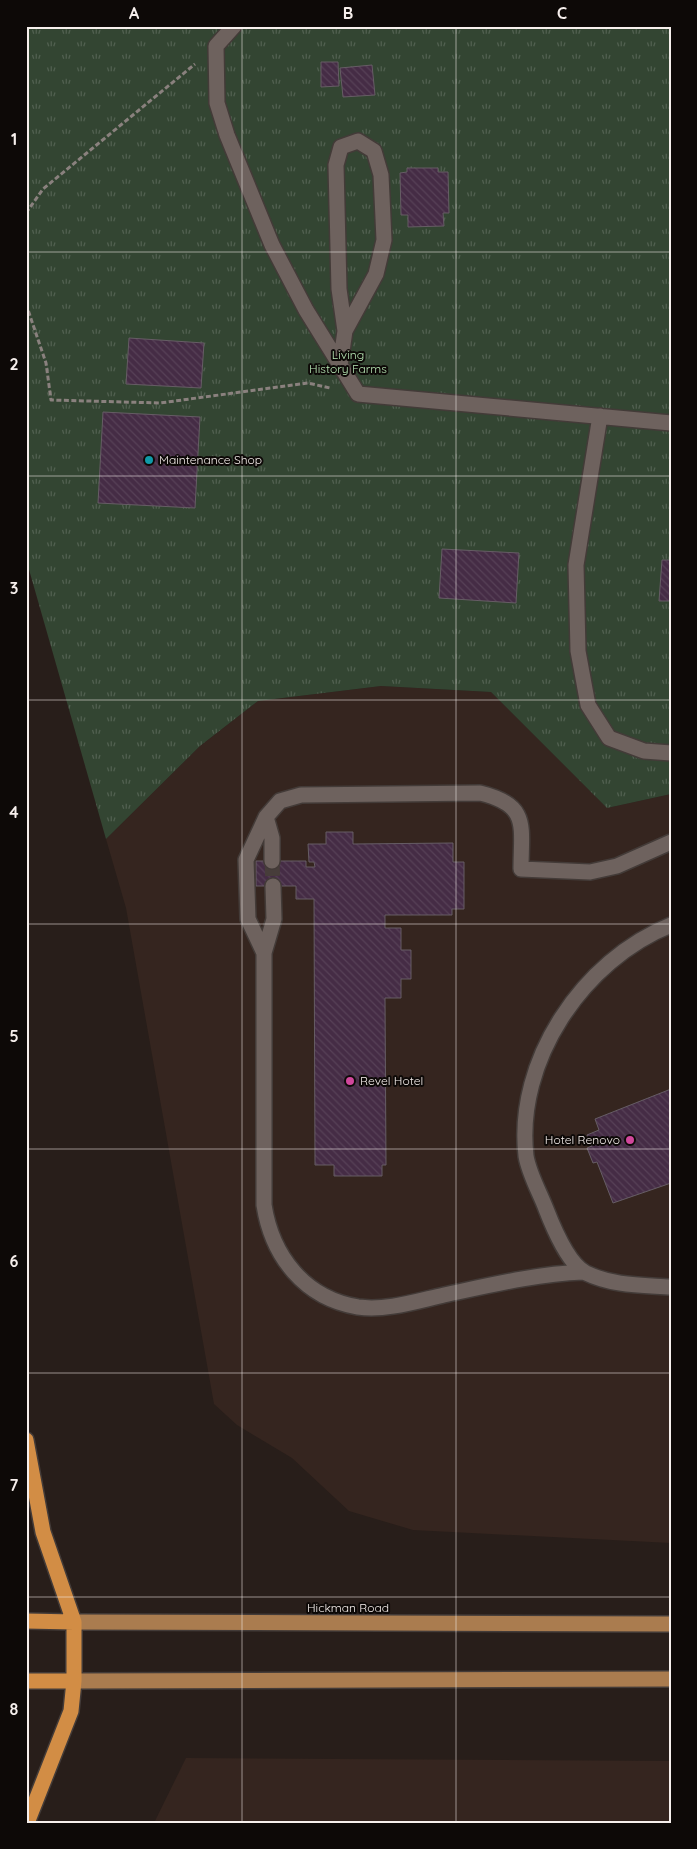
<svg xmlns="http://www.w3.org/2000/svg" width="697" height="1849" font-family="Quicksand,sans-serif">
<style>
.built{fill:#35251f}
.park{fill:url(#park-tufts)}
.building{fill:url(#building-back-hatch);stroke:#665d65}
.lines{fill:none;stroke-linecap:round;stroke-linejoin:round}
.minor-tunnel{stroke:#473d3a;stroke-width:15;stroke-dasharray:15 8;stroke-linecap:butt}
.minor-casing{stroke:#433b38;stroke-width:18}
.major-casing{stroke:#433b38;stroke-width:18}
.highway-casing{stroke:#433b38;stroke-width:18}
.path{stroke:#8a817e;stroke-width:3;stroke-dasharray:5 2.5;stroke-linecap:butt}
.minor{stroke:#6e625e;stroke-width:15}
.major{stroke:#aa7c4f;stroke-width:15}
.highway{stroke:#d28d45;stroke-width:15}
.grid{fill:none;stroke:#f6efec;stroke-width:1;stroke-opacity:0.55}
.culture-dot{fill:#0f9aa8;stroke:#0d0907;stroke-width:2}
.hotel-dot{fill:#d1479c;stroke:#0d0907;stroke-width:2}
.labels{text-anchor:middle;stroke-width:4;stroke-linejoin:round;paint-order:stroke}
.park-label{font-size:12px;fill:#b7e6b4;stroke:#0d0907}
.poi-label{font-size:12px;fill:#f6efec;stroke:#0d0907;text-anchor:start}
.street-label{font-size:12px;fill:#f6efec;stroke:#0d0907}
.neatline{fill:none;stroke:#f6efec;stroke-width:2}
.grid-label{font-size:16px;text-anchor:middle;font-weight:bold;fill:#f6efec}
</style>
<defs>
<pattern id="park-tufts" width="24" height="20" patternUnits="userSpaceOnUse" patternTransform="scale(1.25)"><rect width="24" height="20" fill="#334532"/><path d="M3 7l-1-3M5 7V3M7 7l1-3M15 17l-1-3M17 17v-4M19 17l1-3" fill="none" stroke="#516050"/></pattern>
<pattern id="building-back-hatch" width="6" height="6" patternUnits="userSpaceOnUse" patternTransform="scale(1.25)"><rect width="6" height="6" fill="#452c45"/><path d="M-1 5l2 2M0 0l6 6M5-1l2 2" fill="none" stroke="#574157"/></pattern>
</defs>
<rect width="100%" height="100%" fill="#281e1a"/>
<path class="built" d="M381,686L491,692L607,808L671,794V1543L413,1530L349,1511L292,1458L237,1425L214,1404L126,908L106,839L200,746L258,701Z
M186,1758L671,1761V1823H154Z"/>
<path class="park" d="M26,26H671V794L607,808L491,692L381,686L258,701L200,746L106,839L26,559Z"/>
<path class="building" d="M321,62H338L339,86L321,87Z
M372,65L375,95L343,97L340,68Z
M407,168H438V172H448L449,213H443L444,226L408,227V215H401L400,173L407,172Z
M129,338L204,343L201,388L126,384Z
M103,412L200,417L195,508L98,503Z
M442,549L519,553L516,603L439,598Z
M662,560H671V601H659Z
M326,832H353V844L453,843V862H464V909H452V915H385V928H401V950H411V979H401V998H385L386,1165H382V1176H334V1165H315L314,899H296V886H256V861H306V867H315L314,862H309L308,844H326Z
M671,1089V1183L613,1203L597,1162L593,1163L587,1148L592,1146L587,1135L599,1130L595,1119Z"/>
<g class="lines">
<path class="minor-tunnel" d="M272,861L273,886"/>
<g class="minor-casing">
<path id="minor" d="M234,26L216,46L217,103L227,135L272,245L306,310L358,394L671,423
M340,365L345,331L339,289L336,165L341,147L358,141L374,151L381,175L384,240L376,274L345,331
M600,416L576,565L578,651L588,705L609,738L644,751L671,753
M266,817L272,838V861
M671,925C583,960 515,1061 526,1156C529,1174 540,1193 546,1209C553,1227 568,1264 586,1273C613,1286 641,1285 671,1287
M264,953L274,919L273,886
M583,1272C536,1274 491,1285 444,1295C417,1301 386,1311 358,1307C304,1298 272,1256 264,1205V953L248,919L246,860L266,817L280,801L301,795L480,793C530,805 521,826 521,869L590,872L617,866L671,842"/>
</g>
<g class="major-casing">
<path id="major" d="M74,1622L671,1624
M74,1681L671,1679"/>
</g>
<g class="highway-casing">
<path id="highway" d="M26,1440L43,1532L74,1622V1681L71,1711L27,1823
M26,1621L74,1622
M26,1681H74"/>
</g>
<path class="path" d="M26,213L43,189L195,64
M26,304L46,363L51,400L160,403L308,383L330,388"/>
<use href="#minor" class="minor"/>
<use href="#major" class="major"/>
<use href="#highway" class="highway"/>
</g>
<path class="grid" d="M242,26V1823M456,26V1823M26,252H671M26,476H671M26,700H671M26,924H671M26,1149H671M26,1373H671M26,1597H671"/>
<circle class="culture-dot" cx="149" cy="460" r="5"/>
<g class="hotel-dot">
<circle cx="350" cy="1081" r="5"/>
<circle cx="630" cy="1140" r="5"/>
</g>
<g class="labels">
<g class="park-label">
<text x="348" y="359">Living<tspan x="348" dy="14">History Farms</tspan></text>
</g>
<g class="poi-label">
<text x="159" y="464">Maintenance Shop</text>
<text x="360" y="1085">Revel Hotel</text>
<text x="620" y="1144" text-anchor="end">Hotel Renovo</text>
</g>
<g class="street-label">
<text x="348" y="1612">Hickman Road</text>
</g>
</g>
<rect width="697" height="1849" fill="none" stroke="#0d0907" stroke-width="55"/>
<rect x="28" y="28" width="642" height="1794" class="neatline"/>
<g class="grid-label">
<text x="134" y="19">A</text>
<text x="348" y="19">B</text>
<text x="562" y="19">C</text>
<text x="14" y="145">1</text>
<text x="14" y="370">2</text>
<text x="14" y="594">3</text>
<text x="14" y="818">4</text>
<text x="14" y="1042">5</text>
<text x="14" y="1267">6</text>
<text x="14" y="1491">7</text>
<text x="14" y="1715">8</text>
</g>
</svg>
